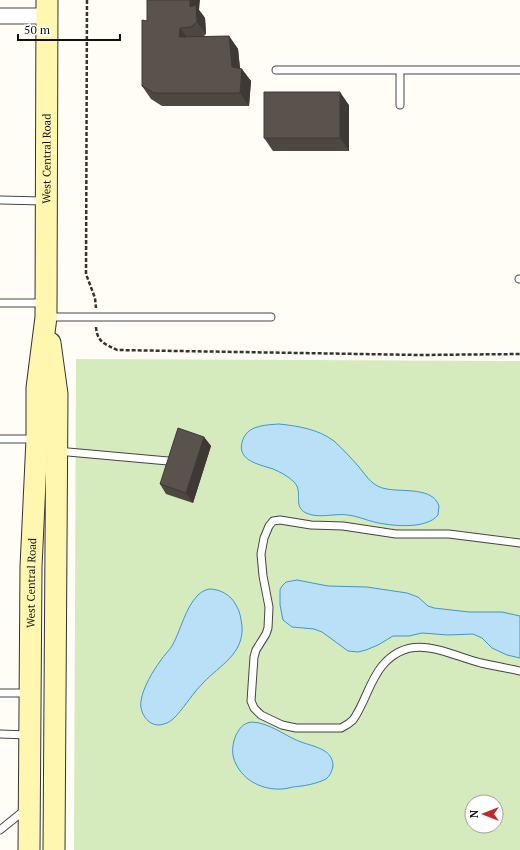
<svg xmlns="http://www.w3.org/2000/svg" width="520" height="850" font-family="'PT Serif',serif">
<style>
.green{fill:#d5ebbd;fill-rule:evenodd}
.water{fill:#b9e0f7;stroke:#3f96cf}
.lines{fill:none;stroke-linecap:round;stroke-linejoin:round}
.lane-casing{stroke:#444;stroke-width:9}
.street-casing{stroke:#444;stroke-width:17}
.secondary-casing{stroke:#333;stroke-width:23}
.path{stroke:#333;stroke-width:2.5;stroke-dasharray:4 2;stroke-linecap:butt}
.lane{stroke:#fff;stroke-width:7}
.street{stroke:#fff;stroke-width:15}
.secondary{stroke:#fff6b0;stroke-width:21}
.wall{fill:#4d4742}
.shaded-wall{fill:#3f3936}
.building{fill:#5a524d;stroke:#3f3936}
.labels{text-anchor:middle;stroke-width:4;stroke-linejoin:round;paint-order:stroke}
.street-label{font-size:11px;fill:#111;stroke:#fff}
</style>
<rect width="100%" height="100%" fill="#fffdf5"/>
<path class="green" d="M76,359L520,361V850H74ZM472,802H496V826H472Z"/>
<path class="water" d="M279,424C298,426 318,429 334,441C343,449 352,459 359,467C368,478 373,487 387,489C403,492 433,487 439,506L438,515C426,530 391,526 374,522C366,520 357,516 348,515C334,513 319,519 306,513C292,506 304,492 294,482C288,476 280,472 273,469C258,464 233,460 244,437C250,425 267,425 279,424Z
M297,580L328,586L367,587L407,593L418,597L428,606L434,608L469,612H502L520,616V658L507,655L492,648L482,638L473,634L448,635L422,633L409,636H393L378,645L366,650L358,652L348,651L322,632L314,629L292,627L283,620L280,605V590L282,586L286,582Z
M209,589C220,589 231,595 236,605C240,611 241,619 242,626C244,654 220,665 203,683C195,691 189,700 182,709C177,715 172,722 164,724C150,729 139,714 141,701C143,687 153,671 161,660C164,655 169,651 172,646C181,630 185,608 198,595C201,592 205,590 209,589Z
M251,722C270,722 287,738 304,743C316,747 333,750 333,766C332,771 330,776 326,779C316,784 304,786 293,787C289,788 285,789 281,789C263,790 244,781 236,764C231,755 232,744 236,735C240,728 242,724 251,722Z"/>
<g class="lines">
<g class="lane-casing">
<path id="lane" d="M276,70H520
M400,105V70
M0,200L44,201
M519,279H520
M0,303H44
M47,317H271
M0,439H34
M57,451L168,461
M520,543L449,534H396L343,526L311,525L280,520L273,521L269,526L264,538L261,554L263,576L269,607L268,628L266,634L256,650L254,657L251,701L254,708L261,715L282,725L296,728H341L348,724L353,720C365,703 369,682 382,666C411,631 446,654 481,663C494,666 507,668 520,671
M0,693H28
M0,734L28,735
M0,830L26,809"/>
</g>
<g class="street-casing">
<path id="street" d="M0,16H46"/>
</g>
<g class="secondary-casing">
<g id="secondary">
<path d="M50,343L57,394L54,850"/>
<path id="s1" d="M29,850L31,567L37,439V388L46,317L47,0"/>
</g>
</g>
<path class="path" d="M87,0L86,274L95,298L96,308
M96,327C97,342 105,344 117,350L421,355L520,354"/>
<use href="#lane" class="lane"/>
<use href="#street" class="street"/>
<use href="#secondary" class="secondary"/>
</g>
<path class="wall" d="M199,10L205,18L206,34L203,37L229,36L238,49L240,68L251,81L249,106H162L151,99L142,86L147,21Z
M349,105V151H273L264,138Z
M204,437L211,446L193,503L166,494L160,484Z"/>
<path class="shaded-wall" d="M190,0H200L199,10L205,18L206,34L197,22L190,7Z
M180,28L189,40L179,37Z
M229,36L238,49L241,79L232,67Z
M242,69L251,81L249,106L240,93Z
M340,92L349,105V151L340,138Z
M204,437L211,446L193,503L186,493Z"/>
<path class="building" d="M147,0H190V7L196,5L197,22L191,27L180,28L179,37L229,36L232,67L242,69L240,93H154L142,86V20L147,21Z
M264,92H340V138H264Z
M178,428L204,437L186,493L160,484Z"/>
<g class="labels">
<g class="street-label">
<text dy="4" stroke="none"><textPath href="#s1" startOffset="692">West Central Road</textPath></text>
<text dy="4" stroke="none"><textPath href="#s1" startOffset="267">West Central Road</textPath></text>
</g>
</g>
<g transform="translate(484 814) rotate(270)"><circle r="19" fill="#ffffff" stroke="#a0a0a0"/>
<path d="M0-3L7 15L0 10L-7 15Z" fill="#c4262e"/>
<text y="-6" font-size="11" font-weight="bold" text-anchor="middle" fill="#111111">N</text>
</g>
<path d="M18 34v6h102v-6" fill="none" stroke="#111111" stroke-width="2"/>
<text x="24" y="34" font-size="12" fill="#111111" stroke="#ffffff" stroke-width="3" paint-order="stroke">50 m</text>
</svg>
